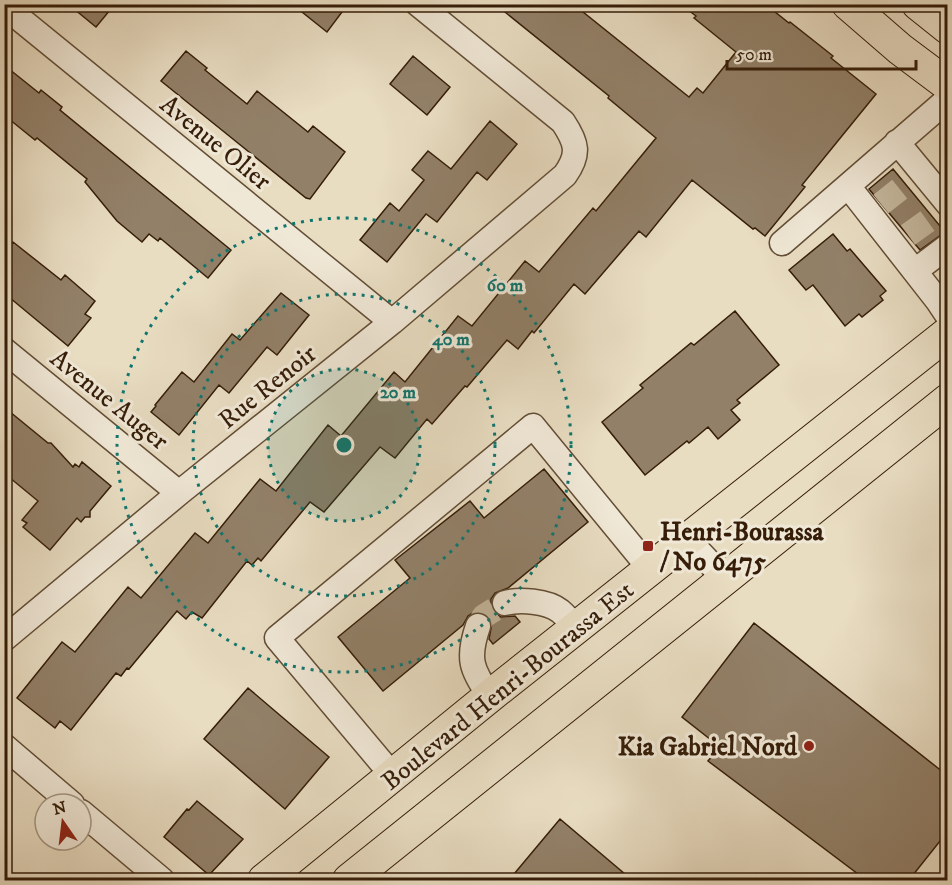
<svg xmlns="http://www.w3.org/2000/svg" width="952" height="885" font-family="'IM FELL DW Pica',serif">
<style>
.building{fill:#928068;stroke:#351d08;stroke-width:1.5}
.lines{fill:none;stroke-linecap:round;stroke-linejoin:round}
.minor-tunnel{stroke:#c4b69c;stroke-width:24;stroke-dasharray:24 12;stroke-linecap:butt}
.minor-casing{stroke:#624d36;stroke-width:27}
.major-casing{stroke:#351d08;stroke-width:34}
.minor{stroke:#f0e8d7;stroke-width:24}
.major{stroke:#e8dcc1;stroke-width:32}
.ring{fill:none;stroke:#0f766e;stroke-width:3;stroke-dasharray:3 6}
.poi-dot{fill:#8f2418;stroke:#f0e8d7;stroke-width:2}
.labels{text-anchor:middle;stroke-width:6;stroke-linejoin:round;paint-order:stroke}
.street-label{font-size:26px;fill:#351d08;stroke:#f0e8d7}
.poi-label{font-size:26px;font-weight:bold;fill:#351d08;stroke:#f0e8d7;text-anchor:start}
.centre{fill:#0f766e;stroke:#f0e8d7;stroke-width:3}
.ring-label{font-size:18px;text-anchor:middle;font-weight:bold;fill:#0f766e;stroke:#f0e8d7;stroke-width:6;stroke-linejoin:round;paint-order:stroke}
</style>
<rect width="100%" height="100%" fill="#e8dcc1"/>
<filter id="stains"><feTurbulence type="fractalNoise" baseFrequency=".00333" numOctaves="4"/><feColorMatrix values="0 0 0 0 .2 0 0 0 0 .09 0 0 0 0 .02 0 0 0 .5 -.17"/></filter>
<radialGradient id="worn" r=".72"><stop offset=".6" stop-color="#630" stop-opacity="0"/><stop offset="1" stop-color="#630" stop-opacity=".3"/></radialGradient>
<path class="building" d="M68,4H115L96,27Z
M292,4H348L327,32Z
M495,4H573L689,97L697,88L703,93L736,52L694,18L696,16L680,4H765L789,23L790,22L833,56L831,58L876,94L802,185L805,187L765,236L755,228L753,229L692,180L646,237L639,231L585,294L574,284L534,333L532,331L518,349L507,340L467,387L465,386L432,424L427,419L395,458L380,447L324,512L310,502L261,561L258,558L252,565L247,561L202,618L192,612L186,619L177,611L129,669L127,668L121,676L116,673L71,730L60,721L55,728L17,698L62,642L75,652L128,587L141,598L195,533L208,543L260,479L276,491L328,425L341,436L394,372L405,382L458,316L472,326L525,261L539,272L593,208L596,211L656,138L608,98L609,96Z
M186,51L207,68L205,70L247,104L257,91L308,132L313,126L345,152L310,199L306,198L161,81Z
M413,56L450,87L427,115L390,84Z
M4,65L39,93L41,90L62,107L60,110L231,250L208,278L160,238L158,241L149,234L142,242L117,221L85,182L87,179L37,138L35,140L4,115Z
M490,121L517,144L487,180L477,172L437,222L426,214L387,262L360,240L390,203L399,211L424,180L412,170L428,151L451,169Z
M893,169L945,232L920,250L869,189Z
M833,234L847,251L850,249L886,291L880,296L883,300L862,317L859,314L845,326L813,285L806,290L789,270Z
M13,242L61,280L65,275L95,301L85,314L91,318L68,346L4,293V253Z
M281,293L309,315L277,355L267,347L229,393L219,385L179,435L151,412L156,406L155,405L182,372L194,382L232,334L240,340Z
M735,311L779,365L737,400L740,403L731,410L740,420L718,439L708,427L689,443L687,441L645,475L602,422L643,388L640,385L691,343L694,345Z
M4,407L48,443H51L73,467L75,464L79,467L82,462L111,486L90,511V517H85L81,522L77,518L50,550L23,527L27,523L22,520L38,501L4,473Z
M544,469L588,522L508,588L495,593L491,599V605L494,612L501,617L515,616L520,622L493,644L489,639L492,623L489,617L482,612H474L468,616L463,625L383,691L338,637L410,578L395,560L470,501L484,518Z
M754,623L948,776V831L909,880H866L708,761L720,747L682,717Z
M248,688L329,757L285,809L204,739Z
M197,801L243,839L209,875L164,837L187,809L189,810Z
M560,819L632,880H509Z"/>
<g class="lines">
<path class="minor-tunnel" d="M881,204L906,184
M908,235L933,217
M478,626L484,616L505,603"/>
<g class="minor-casing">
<path id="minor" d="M4,6L392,322
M897,142L948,204
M848,186L938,301L948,316
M782,243L948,99
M915,271L948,246
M4,350L179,493
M688,540L725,579
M505,603C520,599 547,601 560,611C566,616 572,623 577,629
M478,626C467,658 471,670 490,696
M4,639L179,493L392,322L565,175C580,154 577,143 563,122L418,4
M4,746L72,804
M393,776L277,638L533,426L651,570
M81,812L162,880"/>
</g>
<g class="major-casing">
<path id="major" d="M848,4L900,49L948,85
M918,4L948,28
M264,880L490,696L948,333
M349,880L948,400"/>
</g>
<use href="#minor" class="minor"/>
<use href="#major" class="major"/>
</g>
<circle cx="344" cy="445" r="76" fill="#0f766e" fill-opacity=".12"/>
<g class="ring">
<circle cx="344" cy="445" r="76"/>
<circle cx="344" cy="445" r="151"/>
<circle cx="344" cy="445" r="227"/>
</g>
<g class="poi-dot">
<rect x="642" y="540" width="12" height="12" rx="3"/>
<circle cx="809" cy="746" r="6"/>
</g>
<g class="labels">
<g class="street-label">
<text transform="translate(216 142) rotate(39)" y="9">Avenue Olier</text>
<text transform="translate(267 386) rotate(-39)" y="9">Rue Renoir</text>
<text transform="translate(110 399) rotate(39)" y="9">Avenue Auger</text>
<text transform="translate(507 685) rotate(-39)" y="9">Boulevard Henri-Bourassa Est</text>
</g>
<g class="poi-label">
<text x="660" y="540">Henri-Bourassa<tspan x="660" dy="30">/ No 6475</tspan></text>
<text x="797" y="755" text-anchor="end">Kia Gabriel Nord</text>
</g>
</g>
<circle cx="344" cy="445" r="9" class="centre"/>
<g class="ring-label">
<text x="505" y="291">60 m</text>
<text x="451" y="345">40 m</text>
<text x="398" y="398">20 m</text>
</g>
<rect width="952" height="885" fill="none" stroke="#e8dcc1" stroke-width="24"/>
<rect x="6" y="6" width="940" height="873" fill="none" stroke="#351d08" stroke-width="3"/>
<rect x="12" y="12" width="928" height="861" fill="none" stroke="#351d08" stroke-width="1.5"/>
<g transform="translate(63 822) rotate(346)"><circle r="28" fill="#f0e8d7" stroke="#a59784" stroke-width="1.5"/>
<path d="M0-4.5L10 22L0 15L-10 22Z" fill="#8f2418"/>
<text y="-9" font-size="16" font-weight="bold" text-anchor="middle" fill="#351d08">N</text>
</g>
<path d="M727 60v9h189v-9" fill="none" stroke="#351d08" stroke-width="3"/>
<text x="736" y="60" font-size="18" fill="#351d08" stroke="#f0e8d7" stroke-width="4.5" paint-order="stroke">50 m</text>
<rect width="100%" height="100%" filter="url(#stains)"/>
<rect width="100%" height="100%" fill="url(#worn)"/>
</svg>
